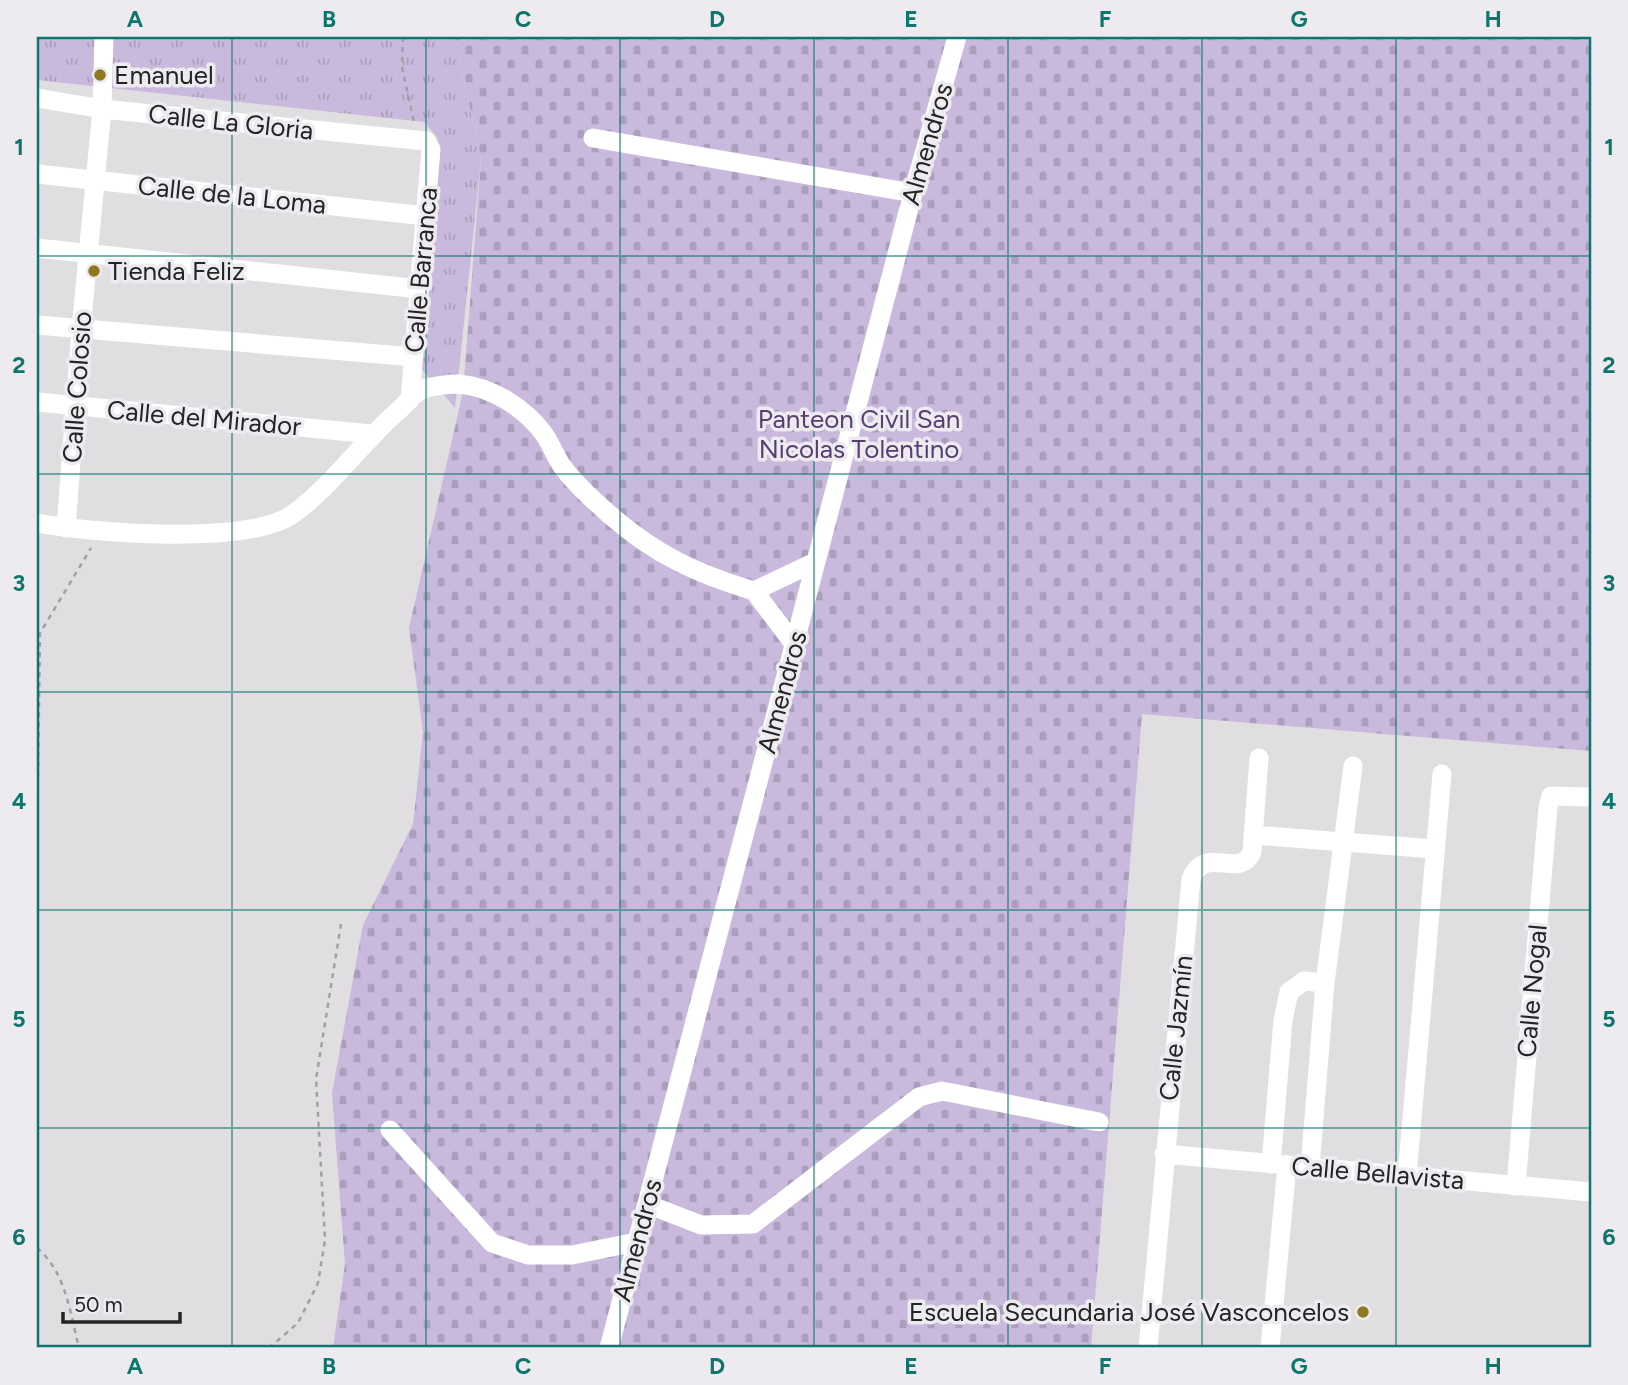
<svg xmlns="http://www.w3.org/2000/svg" width="1628" height="1385" font-family="Figtree,sans-serif">
<style>
.grass{fill:url(#grass-tufts)}
.cemetery{fill:url(#cemetery-stones)}
.lines{fill:none;stroke-linecap:round;stroke-linejoin:round}
.path{stroke:#a1a0a2;stroke-width:2.5;stroke-dasharray:5 5;stroke-linecap:butt}
.minor{stroke:#fff;stroke-width:19}
.grid{fill:none;stroke:#0f766e;stroke-width:2;stroke-opacity:0.55}
.poi-dot{fill:#8e791f;stroke:#edebef;stroke-width:2.5}
.labels{text-anchor:middle;stroke-width:7;stroke-linejoin:round;paint-order:stroke}
.poi-label{font-size:26px;fill:#242425;stroke:#edebef;text-anchor:start}
.street-label{font-size:26px;fill:#242425;stroke:#edebef}
.park-label{font-size:26px;fill:#563d72;stroke:#edebef}
.neatline{fill:none;stroke:#0f766e;stroke-width:2.5}
.grid-label{font-size:23px;text-anchor:middle;font-weight:bold;fill:#0f766e}
</style>
<defs>
<pattern id="grass-tufts" width="24" height="20" patternUnits="userSpaceOnUse" patternTransform="scale(1.75)"><rect width="24" height="20" fill="#c9b9dc"/><path d="M3 7l-1-3M5 7V3M7 7l1-3M15 17l-1-3M17 17v-4M19 17l1-3" fill="none" stroke="#ac9fbd"/></pattern>
<pattern id="cemetery-stones" width="16" height="16" patternUnits="userSpaceOnUse" patternTransform="scale(1.75)"><rect width="16" height="16" fill="#c9b9dc"/><path d="M2 7V4a2 2 0 0 1 4 0v3zM10 15v-3a2 2 0 0 1 4 0v3z" fill="#ac9fbd"/></pattern>
</defs>
<rect width="100%" height="100%" fill="#e0dee1"/>
<path class="grass" d="M37,37H455L481,160L455,408L417,364L440,154L437,137L424,122L37,80Z"/>
<path class="cemetery" d="M455,37H1591V751L1142,714L1091,1348H333L345,1264L332,1093L363,925L413,824L423,732L409,628L463,392L481,160Z"/>
<g class="lines">
<path class="path" d="M403,37L402,67L414,122
M37,847L40,633L91,548
M37,1248C66,1272 70,1313 79,1348
M269,1348L298,1323L318,1283L325,1240L316,1079L341,924"/>
<path class="minor" d="M37,98L102,109L426,141L431,149L410,400
M593,138L913,193
M37,174L426,216
M37,248L420,289
M37,325L414,357
M37,402L372,434
M37,523C90,533 248,546 293,514C330,488 363,441 399,410C406,404 414,393 423,389C431,386 451,384 459,384C492,387 525,408 544,434C551,444 555,456 562,466C574,483 594,501 610,515C656,555 697,574 754,591L815,562
M66,528L81,329L102,109L104,37
M754,591L794,644
M1253,835L1434,849
M390,1130L492,1243L528,1255H572L636,1242
M1164,1154L1591,1192
M1271,1164L1283,1020L1289,992L1304,981L1325,983
M1310,1167L1325,983L1353,766
M1407,1176L1442,774
M1516,1186L1548,807L1551,796L1591,797
M647,1204L701,1225L753,1224L919,1097L942,1091L1099,1122
M609,1348L913,193L957,37
M1148,1348L1191,879C1206,843 1239,881 1252,852L1259,758
M1270,1348L1287,1165"/>
</g>
<path class="grid" d="M232,37V1348M426,37V1348M620,37V1348M814,37V1348M1008,37V1348M1202,37V1348M1396,37V1348M37,256H1591M37,474H1591M37,692H1591M37,910H1591M37,1128H1591"/>
<g class="poi-dot">
<circle cx="100" cy="75" r="7"/>
<circle cx="94" cy="271" r="7"/>
<circle cx="1363" cy="1312" r="7"/>
</g>
<g class="labels">
<g class="poi-label">
<text x="114" y="84">Emanuel</text>
<text x="108" y="280">Tienda Feliz</text>
<text x="1349" y="1321" text-anchor="end">Escuela Secundaria José Vasconcelos</text>
</g>
<g class="street-label">
<text transform="translate(231 122) rotate(6)" y="9">Calle La Gloria</text>
<text transform="translate(927 144) rotate(-74)" y="9">Almendros</text>
<text transform="translate(232 195) rotate(6)" y="9">Calle de la Loma</text>
<text transform="translate(421 270) rotate(-85)" y="9">Calle Barranca</text>
<text transform="translate(77 387) rotate(-86)" y="9">Calle Colosio</text>
<text transform="translate(204 418) rotate(5)" y="9">Calle del Mirador</text>
<text transform="translate(782 692) rotate(-75)" y="9">Almendros</text>
<text transform="translate(1532 991) rotate(-85)" y="9">Calle Nogal</text>
<text transform="translate(1176 1028) rotate(-84)" y="9">Calle Jazmín</text>
<text transform="translate(1378 1173) rotate(5)" y="9">Calle Bellavista</text>
<text transform="translate(637 1240) rotate(-75)" y="9">Almendros</text>
</g>
<g class="park-label">
<text x="859" y="428">Panteon Civil San<tspan x="859" dy="30">Nicolas Tolentino</tspan></text>
</g>
</g>
<rect width="1628" height="1385" fill="none" stroke="#edebef" stroke-width="77"/>
<path d="M63 1312v10h117v-10" fill="none" stroke="#242425" stroke-width="3.5"/>
<text x="74" y="1312" font-size="21" fill="#242425" stroke="#edebef" stroke-width="5" paint-order="stroke">50 m</text>
<rect x="38" y="38" width="1552" height="1308" class="neatline"/>
<g class="grid-label">
<text x="135" y="27">A</text>
<text x="329" y="27">B</text>
<text x="523" y="27">C</text>
<text x="717" y="27">D</text>
<text x="911" y="27">E</text>
<text x="1105" y="27">F</text>
<text x="1299" y="27">G</text>
<text x="1493" y="27">H</text>
<text x="19" y="155">1</text>
<text x="1609" y="155">1</text>
<text x="19" y="373">2</text>
<text x="1609" y="373">2</text>
<text x="19" y="591">3</text>
<text x="1609" y="591">3</text>
<text x="19" y="809">4</text>
<text x="1609" y="809">4</text>
<text x="19" y="1027">5</text>
<text x="1609" y="1027">5</text>
<text x="19" y="1245">6</text>
<text x="1609" y="1245">6</text>
<text x="135" y="1374">A</text>
<text x="329" y="1374">B</text>
<text x="523" y="1374">C</text>
<text x="717" y="1374">D</text>
<text x="911" y="1374">E</text>
<text x="1105" y="1374">F</text>
<text x="1299" y="1374">G</text>
<text x="1493" y="1374">H</text>
</g>
</svg>
